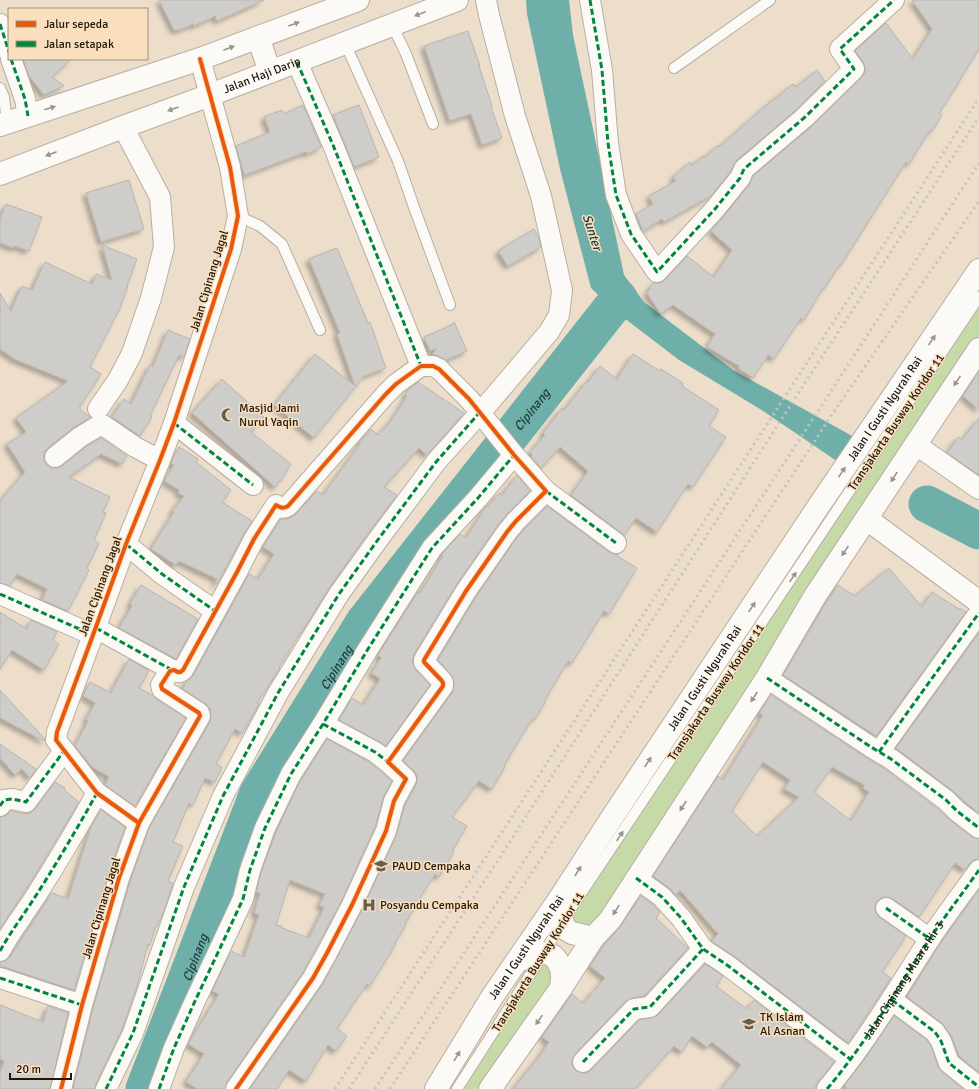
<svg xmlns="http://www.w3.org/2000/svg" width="979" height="1089" font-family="Signika,sans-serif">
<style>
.green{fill:#c6daa7}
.water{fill:#6eafa9}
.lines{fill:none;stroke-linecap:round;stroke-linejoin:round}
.river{stroke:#6eafa9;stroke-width:37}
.building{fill:#cfcdca;stroke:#b7b5b2;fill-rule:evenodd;filter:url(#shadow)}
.service-casing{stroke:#b8aea0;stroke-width:12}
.minor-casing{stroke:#b8aea0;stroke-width:22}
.tertiary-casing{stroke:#b8aea0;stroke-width:24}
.secondary-casing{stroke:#b8aea0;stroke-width:24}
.primary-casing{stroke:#b8aea0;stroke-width:24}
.service{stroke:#fcfaf7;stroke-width:10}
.minor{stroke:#fcfaf7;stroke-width:20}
.tertiary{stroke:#fcfaf7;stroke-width:22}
.secondary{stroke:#fcfaf7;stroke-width:22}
.primary{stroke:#fcfaf7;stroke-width:22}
.rail{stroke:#c6c2bd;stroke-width:3;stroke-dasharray:2 4;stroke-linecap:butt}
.quiet{stroke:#00873e;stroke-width:3;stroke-dasharray:6 3;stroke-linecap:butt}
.cycleway-casing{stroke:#f9dfbe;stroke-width:6}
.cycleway{stroke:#e8590c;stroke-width:4}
.oneway{fill:#99948d}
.labels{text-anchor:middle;stroke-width:3;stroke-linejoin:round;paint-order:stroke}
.street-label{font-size:12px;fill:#20170b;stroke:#f9dfbe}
.poi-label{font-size:12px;fill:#20170b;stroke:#f9dfbe;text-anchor:start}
.water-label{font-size:13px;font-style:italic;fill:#1c3a39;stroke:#f9dfbe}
</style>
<defs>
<filter id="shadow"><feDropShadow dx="-3.5" dy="3.5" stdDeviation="2" flood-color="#0004"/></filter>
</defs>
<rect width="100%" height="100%" fill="#ecdecb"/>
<path class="green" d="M979,297V349L593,938L562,922Z
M544,953L561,968L490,1089H457Z"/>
<path class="water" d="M526,0H569L573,35L624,275L644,302L733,370L863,442L847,468L760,409L679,360L615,311L591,288L560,169L527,14Z"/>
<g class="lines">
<g class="river">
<path d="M927,504L979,531"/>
<path id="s1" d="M144,1089L258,793L364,622L619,298"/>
</g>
</g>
<path class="building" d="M159,0H264L217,21L215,16L194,26L193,24L180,30H174Z
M912,0H979V49L962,76V77L956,87L939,113L942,115L932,131L930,130L909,164L906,162L841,265L840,264L824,289L823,288L804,320L801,318L774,359L768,355L753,378L738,368L739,366L707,347L715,334L673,305L661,314L647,293L653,283H660L665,280L687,256L714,277L732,250L711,231L724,216L749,185L753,176L811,127L862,77L865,72V67L863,62L855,51L886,23L913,59L932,29Z
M468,31L480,66H479L492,106L491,107L502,138L482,145L471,114L450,121L424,46Z
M23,59H71L52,77L64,86L44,95L29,76Z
M817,70L825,81L796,110L737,160L730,172L712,195L664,222L662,219L643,231L636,214L653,204L649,196L676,181L673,177L690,162L692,165L703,156L704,158L718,145L719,147L763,108L793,84L796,87Z
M303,105L321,147L307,154L306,152L245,175L242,168L236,146L270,132L264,117L282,110L284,114Z
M359,105L379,157L354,167L333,115Z
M129,180L144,229L101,242L86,193Z
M6,204L42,217L29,251L15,246L14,248L0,243V219Z
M534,229L538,236L541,247L508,266L498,251Z
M102,245L137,259L127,286H128L120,308L90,367L101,374L79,408L90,417L73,428L48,448L44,452V458L46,464L51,468H57L62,466L87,446L101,438L127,456L122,464L101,454L69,477L110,497L103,512L106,513L94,540L99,543L87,568L89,570L68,611L42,600L47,589L17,574L10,586L0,583V501L25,472L7,444L26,432L16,418L68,381L14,359L0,349V293L11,311L22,286L32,290L45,262L92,284L96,274L112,280Z
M337,248L368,323L370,322L386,368L364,376L314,438L274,405L315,354L355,386L337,334L340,333L309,259Z
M454,322L467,351L446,360L438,356L433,354L436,349L430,351L424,337L452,325Z
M168,330L190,339L184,357L179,355L150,416L152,417L140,436L112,417L124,399L131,404L150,365L153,367Z
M633,354L660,371L661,369L683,383L682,386L719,410L709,426L726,437L693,487L688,484L657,532L636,518L624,535L571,495L588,471L560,447L541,468L531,457L532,455L530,452L545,435L543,433L562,408L564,410L587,381L588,382L600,366L617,379Z
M979,372V410L963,396Z
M222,379L264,417L251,432L291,464L286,471L287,472L275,487L192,413Z
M418,382L464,413L427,455L419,448L384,487L397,495L370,530L329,588L301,633H300L279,667L280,668L257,703L259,704L242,733L235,729L216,764L222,767L215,782L205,778L193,805L189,803L173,842L183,846L168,881L173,883L163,914L155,929L150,945L148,944L137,986L122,1029L96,1084L95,1089H73L93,1008L130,882L149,828L210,722L211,717L210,709L206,704L183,689L186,682L193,676L249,574L258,579L274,554L263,547L281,519H287L294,516L317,491L323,495L360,444L359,443L371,429L378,435L391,421L407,396L405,395L410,388Z
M979,418V475L947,453L958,437L962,440Z
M179,447L198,459L196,462L231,490L222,502L252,521L244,534L217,584L215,583L217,579L179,561L176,565L151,549L174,512L172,511L184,496L178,493L179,490L164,481L174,465L171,463L174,456Z
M517,475L530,491L508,513L498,525L456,585L414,654L412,662L415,669L430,685L386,746L380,742L339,720L352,698L363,705L380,679L371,673L381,658L378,655L418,592L420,593L443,556L441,555L460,534L466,538L485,508L486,506L488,507L499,493L502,495Z
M547,506L609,552L614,554H619L617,556L637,568L609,614L604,611L572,663L568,661L545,700L546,701L535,719L533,718L515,747L504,766L505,767L492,789L479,781L452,817L467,826L452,851L454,852L439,877L435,874L423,893L405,924L406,925L395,943L396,944L370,986L367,984L337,1028L347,1036L336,1051L328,1045L306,1081L289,1070L277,1089H250L323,984L362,910L396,836L405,805L416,785L417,780V775L414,771L403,761L452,693L454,686V683L452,676L438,660L476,597L516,539L525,529Z
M889,568L922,607L932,592L959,609L960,608L966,612L876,736L783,675L826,603L838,585L855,596Z
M141,585L198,619L176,659L119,628L132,606L130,604Z
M0,612L27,629L31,620L57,632L53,640L59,644L44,670L12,650L0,669Z
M979,633V813L965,802L953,791L896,748Z
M129,659L149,671L139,688L154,696L156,699L186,718L135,806L105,785L109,777L92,767L75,746L88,721L86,720L95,703L83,696L90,682L111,693Z
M0,690L45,739L44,741L0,718Z
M771,695L865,757L885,769L938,809L950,820L972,837L979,839V856L977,859L974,860L970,863L965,870L955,863L919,917L893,899L887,897L881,898L876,902L875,907L876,913L879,917L906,936L882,972L891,978L848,1043L734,956L711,941L718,934L680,890L676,895L669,888L653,876L718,776L723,780L763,715L759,713ZM763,762L790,780L784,789L799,797L757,836L732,811ZM832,767L864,785L863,788L869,792L851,821L814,792Z
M327,739L369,762L392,781L383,798L375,827L342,900L303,972L227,1082L225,1089H198L186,1082L204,1054L188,1044L219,994L212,991L231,951L244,957L259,915L254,913L260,893L256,892L261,873L276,832L297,787ZM290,880L325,894L319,905L324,908L309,938L282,928V926L276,925Z
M0,744L36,769L30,778L22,769L15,775L0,758Z
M55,782L65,788L64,790L79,802L35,875L0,929V817L5,816L11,811L25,814L30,813L35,809Z
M101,810L125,827L108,875L74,990L4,967H0V962L5,961L10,957L52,893L68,899L91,827Z
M979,890V1072L959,1056L952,1037L942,1023L907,997L940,944Z
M641,896L654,906L660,912L656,918L688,948L644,996L633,998L626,1001L575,1054L572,1060V1065L575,1070L581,1073H587L591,1070L639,1020L651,1018L658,1015L705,964L723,976L716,986L747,1009L754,1000L834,1062L818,1082L814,1089H721L741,1065L712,1042L707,1047L692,1036L682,1052L674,1046L635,1089H513L539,1057L549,1042L542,1037L572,994L583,1003L605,978L590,966L606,943L620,927Z
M0,1005L43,1022L48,1006L68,1013L50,1089H0V1073L4,1061L0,1059Z
M894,1016L927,1040L931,1046L938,1067L942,1072L963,1089H848L844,1086L864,1060Z"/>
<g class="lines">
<g class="service-casing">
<path id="service" d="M392,25L406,54L433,124
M345,43L398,161L415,210L450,305
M674,68L770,0
M0,88L4,97L7,122
M238,216L260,226L282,244L320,330
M457,1089L544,953L562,922L979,297"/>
</g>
<g class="minor-casing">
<g id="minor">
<path d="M590,0L602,70L608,143L616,195L631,234L657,272L715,209L740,178L744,169L804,118L854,69L840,49L894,0"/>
<path d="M0,24L9,52"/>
<path d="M11,59L25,99L28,116"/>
<path d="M297,62L333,145L421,366"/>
<path d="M98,409L118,380L132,353L151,298L164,247L160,197L123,127"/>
<path d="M174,423L253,485"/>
<path d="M915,444L979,489"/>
<path d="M55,457L80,437L100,425H103L135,447L160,460"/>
<path d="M546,491L616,543"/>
<path d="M126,544L162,574L215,611"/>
<path d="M0,594L93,635"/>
<path d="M96,628L172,670"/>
<path d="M767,678L871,747L891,759L946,800L957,811L979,828"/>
<path d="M323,724L375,752L388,762"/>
<path d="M879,752L979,613"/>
<path d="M0,806L4,800L12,799L26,802L64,751"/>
<path d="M139,823L200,716L199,713L162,689L161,685L170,671L174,670C178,672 179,674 183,670L237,572L254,539L276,505C281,508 283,509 288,506L385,395L396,384L421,366H433L439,369L469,399L514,455L546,491L516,521L507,532L466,591L424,660V662L442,681L443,683V686L388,762L406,779L394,801L386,831L352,905L327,953L313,978L236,1089"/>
<path d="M636,878L662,897L681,918L703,949L727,965L850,1059"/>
<path d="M886,908L930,939"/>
<path d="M0,951C11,931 25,913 37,894C58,861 78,827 97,793"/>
<path d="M0,978L82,1005"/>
<path d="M892,1000L935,1032L941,1041L949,1063L979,1087"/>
<path d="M583,1062L634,1009L650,1007L703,949"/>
<path d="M61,1089L82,1005L119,878L139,823L97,793L56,740L57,732L93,635L126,544L160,460L174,423L231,249L238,216L230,167L200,59"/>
<path d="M106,1089L133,1033L184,887L223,796L278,693L339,594L377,541L436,462L487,405L549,332L559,315L562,290L541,196L515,116L489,15L486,0"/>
<path d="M159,1089L174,1048L195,1001L222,944L243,899L250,870L265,828L291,774L323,724L368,649L432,548L478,498L514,455"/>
<path id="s2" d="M827,1089C866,1043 896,991 929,940C945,916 962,894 979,870"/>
</g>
</g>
<g class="tertiary-casing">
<path id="tertiary" d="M867,519L979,602"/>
</g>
<g class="secondary-casing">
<g id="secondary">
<path d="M258,37L270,72"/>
<path d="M0,125L200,59L358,0"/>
<path id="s3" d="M0,174L123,127L210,95L457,0"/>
</g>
</g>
<g class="primary-casing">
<g id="primary">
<path d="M560,898L561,915L564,928L572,933L593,938"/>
<path d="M517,961C524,959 538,953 544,953C547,953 550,954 553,956C563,965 563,976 561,988"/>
<path id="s4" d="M436,1089L492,997L560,898L611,819L820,504L979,270"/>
<path d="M490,1089L561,988L593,938L610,920L767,678L815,596L979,349"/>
</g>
</g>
<use href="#service" class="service"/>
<use href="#minor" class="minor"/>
<use href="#tertiary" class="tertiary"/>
<use href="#secondary" class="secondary"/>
<use href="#primary" class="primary"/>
<path class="rail" d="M335,1089L979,98
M349,1089L500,857L801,389L979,117
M375,1089L824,402L979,163
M390,1089L835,410L979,201"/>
<path class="quiet" d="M590,0L602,70L608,143L616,195L631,234L657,272L715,209L740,178L744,169L804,118L854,69L840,49L894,0
M0,24L9,52
M11,59L25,99L28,116
M297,62L333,145L421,366
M174,423L253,485
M546,491L616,543
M126,544L162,574L215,611
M0,594L93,635
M96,628L172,670
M767,678L871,747L891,759L946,800L957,811L979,828
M323,724L375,752L388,762
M879,752L979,613
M0,806L4,800L12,799L26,802L64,751
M636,878L662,897L681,918L703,949L727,965L850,1059
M886,908L930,939
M0,951C11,931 25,913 37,894C58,861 78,827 97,793
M0,978L82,1005
M892,1000L935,1032L941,1041L949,1063L979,1087
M583,1062L634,1009L650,1007L703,949
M106,1089L133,1033L184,887L223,796L278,693L339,594L377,541L436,462L480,412
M159,1089L174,1048L195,1001L222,944L243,899L250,870L265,828L291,774L323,724L368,649L432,548L478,498L514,455
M827,1089C866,1043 896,991 929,940C945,916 962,894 979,870"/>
<g class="cycleway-casing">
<path id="cycleway" d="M139,823L200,716L199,713L162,689L161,685L170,671L174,670C178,672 179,674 183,670L237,572L254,539L276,505C281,508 283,509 288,506L385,395L396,384L421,366H433L439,369L469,399L514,455L546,491L516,521L507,532L466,591L424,660V662L442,681L443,683V686L388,762L406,779L394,801L386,831L352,905L327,953L313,978L236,1089
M61,1089L82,1005L119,878L139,823L97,793L56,740L57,732L93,635L126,544L160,460L174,423L231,249L238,216L230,167L200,59"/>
</g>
<use href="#cycleway" class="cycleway"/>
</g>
<defs><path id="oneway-solid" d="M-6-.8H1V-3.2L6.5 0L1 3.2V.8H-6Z"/></defs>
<g class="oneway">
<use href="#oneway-solid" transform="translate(420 14) rotate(159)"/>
<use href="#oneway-solid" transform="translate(294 24) rotate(-20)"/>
<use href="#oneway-solid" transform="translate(229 48) rotate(-21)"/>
<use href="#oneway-solid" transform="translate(50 108) rotate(-18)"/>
<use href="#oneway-solid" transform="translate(173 109) rotate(160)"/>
<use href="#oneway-solid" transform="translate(51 154) rotate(159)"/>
<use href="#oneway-solid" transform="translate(932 340) rotate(-56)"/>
<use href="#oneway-solid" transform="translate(957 381) rotate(124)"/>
<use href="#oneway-solid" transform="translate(842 472) rotate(-56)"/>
<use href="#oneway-solid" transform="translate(894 477) rotate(123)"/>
<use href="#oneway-solid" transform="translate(845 551) rotate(124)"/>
<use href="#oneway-solid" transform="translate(793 577) rotate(-56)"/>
<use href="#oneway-solid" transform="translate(752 607) rotate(-56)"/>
<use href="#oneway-solid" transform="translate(754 697) rotate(123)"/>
<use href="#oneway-solid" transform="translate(648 762) rotate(-56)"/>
<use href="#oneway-solid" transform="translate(683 806) rotate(123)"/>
<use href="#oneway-solid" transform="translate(620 836) rotate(-56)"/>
<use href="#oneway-solid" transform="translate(578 871) rotate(-58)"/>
<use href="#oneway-solid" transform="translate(616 910) rotate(123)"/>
<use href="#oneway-solid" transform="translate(539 1020) rotate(125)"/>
<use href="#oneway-solid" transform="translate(457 1056) rotate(-59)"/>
</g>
<defs>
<g id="mosque-bare" transform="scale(1.08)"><path d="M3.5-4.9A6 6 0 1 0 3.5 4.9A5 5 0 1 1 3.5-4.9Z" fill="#675d4e" stroke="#f9dfbe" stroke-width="2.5" paint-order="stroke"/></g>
<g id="school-bare" transform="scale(1.08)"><path d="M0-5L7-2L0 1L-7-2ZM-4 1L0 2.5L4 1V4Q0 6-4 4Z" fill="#675d4e" stroke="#f9dfbe" stroke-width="2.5" paint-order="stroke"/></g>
<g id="hospital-bare" transform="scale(1.08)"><path d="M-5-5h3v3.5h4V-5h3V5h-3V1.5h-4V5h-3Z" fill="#675d4e" stroke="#f9dfbe" stroke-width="2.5" paint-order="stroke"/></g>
</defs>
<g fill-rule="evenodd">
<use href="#mosque-bare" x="228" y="415"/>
<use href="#school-bare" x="381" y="866"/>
<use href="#hospital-bare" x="369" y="905"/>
<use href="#school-bare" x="749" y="1024"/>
</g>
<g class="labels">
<g class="street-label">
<text dy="4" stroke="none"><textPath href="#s3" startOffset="280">Jalan Haji Darip</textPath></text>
<text transform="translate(209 281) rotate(-73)" y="4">Jalan Cipinang Jagal</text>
<text dy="4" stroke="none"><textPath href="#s4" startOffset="815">Jalan I Gusti Ngurah Rai</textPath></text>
<text transform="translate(896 422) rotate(-56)" y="4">Transjakarta Busway Koridor 11</text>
<text transform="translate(100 586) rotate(-70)" y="4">Jalan Cipinang Jagal</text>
<text dy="4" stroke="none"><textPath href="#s4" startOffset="491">Jalan I Gusti Ngurah Rai</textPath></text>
<text transform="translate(716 692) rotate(-56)" y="4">Transjakarta Busway Koridor 11</text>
<text transform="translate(101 908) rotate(-73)" y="4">Jalan Cipinang Jagal</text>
<text dy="4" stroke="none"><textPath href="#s4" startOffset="168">Jalan I Gusti Ngurah Rai</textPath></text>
<text transform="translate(538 962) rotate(-58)" y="4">Transjakarta Busway Koridor 11</text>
<text dy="4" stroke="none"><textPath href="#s2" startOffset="133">Jalan Cipinang Muara Ilir 3</textPath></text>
</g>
<g class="poi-label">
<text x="239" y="412">Masjid Jami<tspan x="239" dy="14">Nurul Yaqin</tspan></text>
<text x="392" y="870">PAUD Cempaka</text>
<text x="380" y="909">Posyandu Cempaka</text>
<text x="760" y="1021">TK Islam<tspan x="760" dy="14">Al Asnan</tspan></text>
</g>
<g class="water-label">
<text transform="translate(593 232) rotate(72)" y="5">Sunter</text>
<text dy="5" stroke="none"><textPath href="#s1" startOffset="789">Cipinang</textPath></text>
<text dy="5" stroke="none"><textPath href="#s1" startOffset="465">Cipinang</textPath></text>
<text dy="5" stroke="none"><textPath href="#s1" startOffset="141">Cipinang</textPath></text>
</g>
</g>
<rect x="8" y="8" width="140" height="52" fill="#f9dfbe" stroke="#a28f76"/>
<rect x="16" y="21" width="20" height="6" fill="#e8590c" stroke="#a28f76"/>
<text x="44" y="28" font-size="12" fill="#20170b">Jalur sepeda</text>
<rect x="16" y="41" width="20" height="6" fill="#00873e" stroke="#a28f76"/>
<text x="44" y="48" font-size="12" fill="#20170b">Jalan setapak</text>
<path d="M10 1073v6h61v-6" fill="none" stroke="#20170b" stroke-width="2"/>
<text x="16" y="1073" font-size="12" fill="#20170b" stroke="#f9dfbe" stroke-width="3" paint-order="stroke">20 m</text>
</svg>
